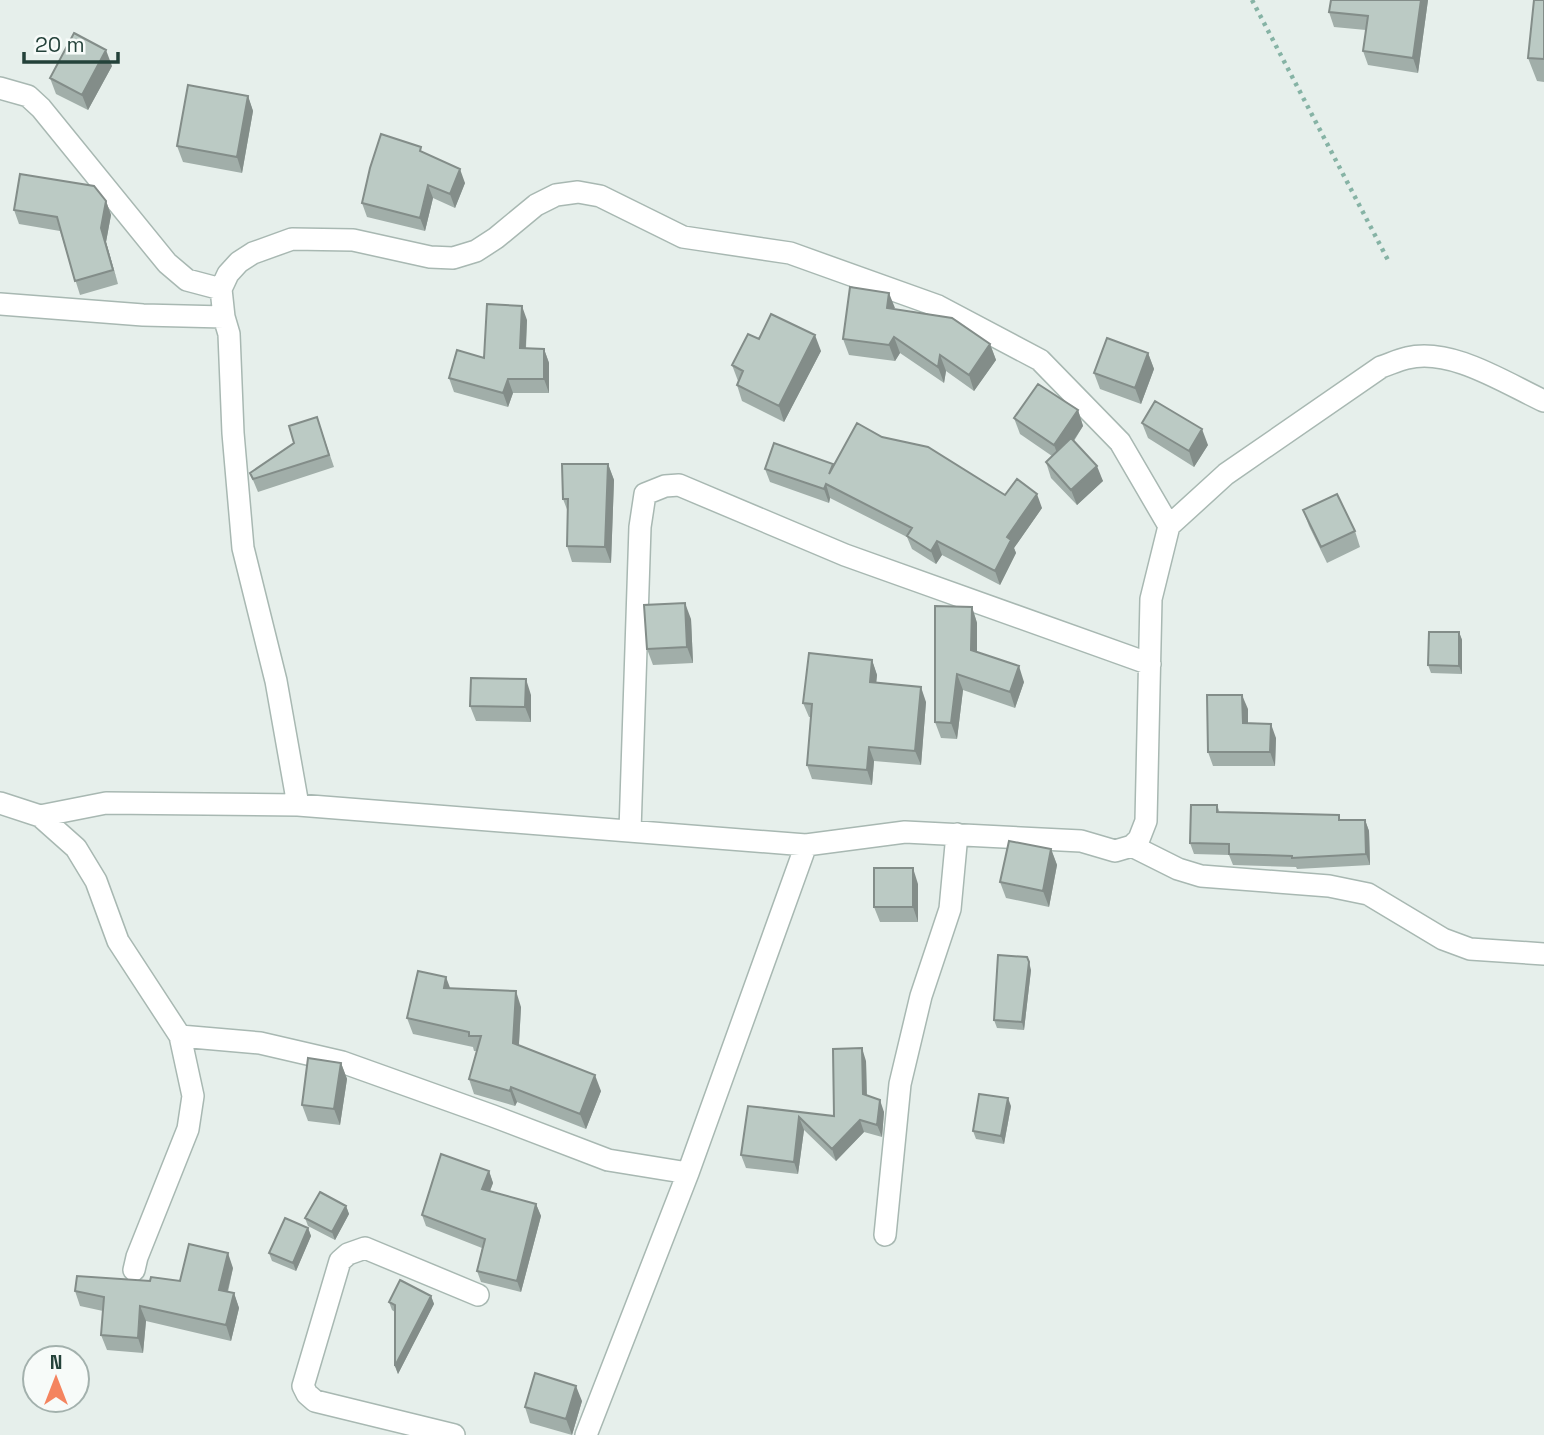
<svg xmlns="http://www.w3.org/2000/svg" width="1544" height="1435" font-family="'Space Grotesk',sans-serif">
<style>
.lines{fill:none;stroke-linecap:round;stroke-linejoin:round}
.minor-casing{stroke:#a8b8b2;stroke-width:24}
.path{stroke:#86b3a5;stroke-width:4.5;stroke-dasharray:3.5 5;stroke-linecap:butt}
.minor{stroke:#fff;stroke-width:21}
.wall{fill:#a1aea9}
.shaded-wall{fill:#838d89}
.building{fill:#bbcac4;stroke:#838d89;stroke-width:2}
</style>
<rect width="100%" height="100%" fill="#e6efeb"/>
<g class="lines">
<g class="minor-casing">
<path id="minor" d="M0,88L28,96L41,108L167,263L187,280L221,289
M0,304L143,315L224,317
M0,803L40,816L106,803L298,805L806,845L688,1173L586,1435
M298,805L276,681L243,548L233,433L229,334L224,317L221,289L228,274L239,262L253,253L292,239L353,240L430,257L453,258L476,251L496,238L536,205L556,195L578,192L600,196L683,237L790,253L938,306L1040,360L1120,442L1169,526
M40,816L76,848L96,881L118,941L180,1036L193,1096L188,1129L137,1257L134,1270
M630,831L640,527L645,494L665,486L679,485L845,555L1150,664
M806,845L905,832L1081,841L1115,851L1132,846L1139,839L1146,821L1151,599L1169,526L1226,474L1381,367C1390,364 1398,360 1407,358C1451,347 1505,383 1544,401
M1132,846L1178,869L1201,876L1329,886L1368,894L1443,939L1470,949L1544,954
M180,1036L260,1043L342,1062L493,1116L608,1160L688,1173
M885,1235L900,1084L921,996L950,909L957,834
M454,1435L315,1401L307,1394L303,1386L340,1261L348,1254L365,1248L478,1295"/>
</g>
<path class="path" d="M1252,0L1389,262"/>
<use href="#minor" class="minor"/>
</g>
<path class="wall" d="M1331,0H1428L1418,73L1368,65L1363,51L1366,30L1334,27L1329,12Z
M1544,0V82L1537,81L1528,58Z
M112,66L88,110L56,94L50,78Z
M248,96L253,111L242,173L183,162L177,146Z
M423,152L465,183L455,208L433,198L425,231L367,217L362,203Z
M106,201L111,215L106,242L118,284L80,295L60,231L19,224L14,210Z
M895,309L990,344L996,360L974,391L946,371L944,383L900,353L895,361L849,355L843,339Z
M527,320L526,349H544L549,363V393H513L508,407L454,392L449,378L484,358Z
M759,339L821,351L784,422L742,401L737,385L738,381L732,365Z
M1148,353L1154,369L1141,404L1100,389L1094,373Z
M1078,410L1083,426L1074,441L1103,481L1077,505L1051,478L1046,462L1052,456L1020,434L1014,418Z
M317,417L334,467L258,492L250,473L294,443Z
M1142,423L1208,445L1194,467L1148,438Z
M882,437L1005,495L1042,508L1014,548L1016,553L1000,585L942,555L936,564L912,549L907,537L830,498L829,503L770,482L765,469L833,464L834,466Z
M608,464L614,480L611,563L572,562L567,546L568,512L563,499Z
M1303,510L1355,531L1360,547L1327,563L1309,526Z
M972,607L977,623V652L1024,682L1015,708L963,690L957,739L941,738L935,722Z
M691,619L693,663L653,665L647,649Z
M1459,632L1462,640V674L1431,673L1428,665Z
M872,660L877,675L876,682L926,702L921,765L874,761L872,785L812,779L807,765L811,717H809L803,703Z
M531,695V722L476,721L470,706Z
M1248,709V723L1276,738L1275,766H1213L1208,752Z
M1217,805L1220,813L1341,820H1365L1369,831L1370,865L1297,869L1296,867L1233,865L1229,855L1194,854L1190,843Z
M1051,849L1057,865L1049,907L1006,898L1000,882Z
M918,884V922H880L874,907Z
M1031,970L1024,1030L997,1028L994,1020Z
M450,988L521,1007L519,1045L601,1091L586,1129L517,1102L515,1106L474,1094L469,1079L477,1051H474L473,1047L413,1034L407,1018Z
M866,1061L867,1096L884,1112L882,1137L864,1132L836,1161L804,1130L798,1174L746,1168L741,1155L748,1106L834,1116Z
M341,1063L347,1079L340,1125L308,1121L302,1105Z
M1011,1106L1004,1144L976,1139L973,1131Z
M489,1171L493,1183L490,1191L536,1204L541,1216L521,1292L481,1282L477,1271L482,1248L426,1226L422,1215Z
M346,1206L349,1214L335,1240L308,1226L305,1218Z
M308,1228L311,1236L296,1271L272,1261L269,1253Z
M233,1268L228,1292L234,1293L239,1308L231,1341L146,1321L143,1353L107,1350L101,1335L103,1311L80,1306L75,1291L150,1281H180Z
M431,1296L434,1304L398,1374L395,1366V1312L392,1310L389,1302Z
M582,1401L572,1435L530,1423L525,1407Z"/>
<path class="shaded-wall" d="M1421,0H1428L1418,73L1413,58Z
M106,50L112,66L88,110L82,95Z
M248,96L253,111L242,173L237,157Z
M460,169L465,183L455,208L450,194Z
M428,185L433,198L425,231L420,218Z
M106,201L111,215L106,242L118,284L101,228Z
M889,293L895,308H887Z
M522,306L527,320L525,362L520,348Z
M815,335L821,351L784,422L779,406Z
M894,337L900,353L895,361L889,345Z
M990,344L996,360L974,391L969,375Z
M544,349L549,363V393L544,379Z
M1148,353L1154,369L1141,404L1135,388Z
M940,355L946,371L944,383L938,367Z
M508,379L513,393L508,407L503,393Z
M1078,410L1083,426L1060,461L1054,445Z
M1202,429L1208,445L1194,467L1189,451Z
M608,464L614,480L611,563L605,547Z
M1097,466L1103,481L1077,505L1071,490Z
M826,484L830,498L829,503L824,489Z
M1037,494L1042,508L1014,548L1016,553L1000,585L995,571L1007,537Z
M937,541L942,555L936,564L931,551Z
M685,603L691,619L693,663L687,647Z
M972,607L977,623V666L971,650Z
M1459,632L1462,640V674L1459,666Z
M872,660L877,675L875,696L870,682Z
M1019,666L1024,682L1015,708L1010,692Z
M957,674L963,690L957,739L951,723Z
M526,679L531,695V722L525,707Z
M921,687L926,702L921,765L915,751Z
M1242,695L1248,709V737L1243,723Z
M1271,724L1276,738L1275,766L1270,752Z
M869,747L874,761L872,785L867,770Z
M1365,820L1369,831L1370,865L1366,854Z
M1051,849L1057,865L1049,907L1043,891Z
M913,868L918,884V922L913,907Z
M1029,962L1031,970L1024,1030L1022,1022Z
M446,977L452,993L444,988Z
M516,991L521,1007L518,1059L513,1043Z
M862,1048L866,1061L867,1107L863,1094Z
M341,1063L347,1079L340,1125L334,1109Z
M595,1075L601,1091L586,1129L580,1114Z
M511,1087L517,1102L515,1106L510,1091Z
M1008,1098L1011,1106L1004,1144L1001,1136Z
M880,1100L884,1112L882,1137L877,1125Z
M799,1117L804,1130L798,1174L794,1162Z
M860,1120L864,1132L836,1161L832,1149Z
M489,1171L493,1183L486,1201L482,1189Z
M536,1204L541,1216L521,1292L517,1281Z
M346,1206L349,1214L335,1240L332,1232Z
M308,1228L311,1236L296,1271L293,1263Z
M228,1253L233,1268L224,1305L219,1290Z
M234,1293L239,1308L231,1341L226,1325Z
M431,1296L434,1304L398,1374L395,1366Z
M140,1306L146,1321L143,1353L138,1338Z
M576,1386L582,1401L572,1435L566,1419Z"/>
<path class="building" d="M1331,0H1421L1413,58L1363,51L1368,16L1329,12Z
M1534,0H1544V59L1528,58Z
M74,33L106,50L82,95L50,78Z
M188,85L248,96L237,157L177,146Z
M381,134L421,147L420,151L460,169L450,194L428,185L420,218L362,203L370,168Z
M20,174L94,186L106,201L101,228L113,270L75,281L57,217L14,210Z
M850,287L889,293L887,308L952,318L990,344L969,375L940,355L938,367L894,337L889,345L843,339Z
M487,304L522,306L520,348L544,349V379H508L503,393L449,378L457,350L484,358Z
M771,314L815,335L779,406L737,385L743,371L732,365L748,334L759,339Z
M1107,338L1148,353L1135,388L1094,373Z
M1038,384L1078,410L1054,445L1014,418Z
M1155,401L1202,429L1189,451L1142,423Z
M317,417L329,455L253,479L250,473L294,443L289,426Z
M857,423L882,437L928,447L1005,495L1017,479L1037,494L1007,537L1011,540L995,571L937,541L931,551L907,536L912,528L826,484L824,489L765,469L774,443L833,464L829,474Z
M1071,438L1097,466L1071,490L1046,462Z
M562,464H608L605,547L567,546L568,499H563Z
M1337,494L1355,531L1321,547L1303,510Z
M685,603L687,647L647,649L644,605Z
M935,606L972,607L971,650L1019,666L1010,692L957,674L951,723L935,722Z
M1429,632H1459V666L1428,665Z
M809,653L872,660L870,682L921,687L915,751L869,747L867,770L807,765L812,704L803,703Z
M471,678L526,679L525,707L470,706Z
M1207,695H1242L1243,723L1271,724L1270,752H1208Z
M1191,805H1217V812L1339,815V820H1365L1366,854L1292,858V856L1229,854V844L1190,843Z
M1009,841L1051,849L1043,891L1000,882Z
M874,868H913V907H874Z
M998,955L1027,957L1029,962L1022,1022L994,1020Z
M418,971L446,977L444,988L516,991L513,1043L595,1075L580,1114L511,1087L510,1091L469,1079L481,1036H469V1032L407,1018Z
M862,1048L863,1094L880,1100L877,1125L860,1120L832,1149L799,1117L794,1162L741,1155L748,1106L834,1116L833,1049Z
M308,1058L341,1063L334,1109L302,1105Z
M979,1094L1008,1098L1001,1136L973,1131Z
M441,1154L489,1171L482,1189L536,1204L517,1281L477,1271L485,1239L422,1215Z
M320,1192L346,1206L332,1232L305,1218Z
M285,1218L308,1228L293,1263L269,1253Z
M189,1244L228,1253L219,1290L234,1293L226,1325L140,1306L138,1338L101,1335L104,1297L75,1291L77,1276L150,1281L151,1277L180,1281Z
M400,1280L431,1296L395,1366V1305L389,1302Z
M535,1373L576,1386L566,1419L525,1407Z"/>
<g transform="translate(56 1379)"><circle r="33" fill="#f7fbf9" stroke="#a3b1ad" stroke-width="2"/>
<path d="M0-5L12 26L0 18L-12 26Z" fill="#f4845f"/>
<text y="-10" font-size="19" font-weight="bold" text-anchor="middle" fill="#24423a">N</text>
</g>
<path d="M24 52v10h94v-10" fill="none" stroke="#24423a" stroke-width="3.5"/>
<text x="35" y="52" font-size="21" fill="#24423a" stroke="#f7fbf9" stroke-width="5" paint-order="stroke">20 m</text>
</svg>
